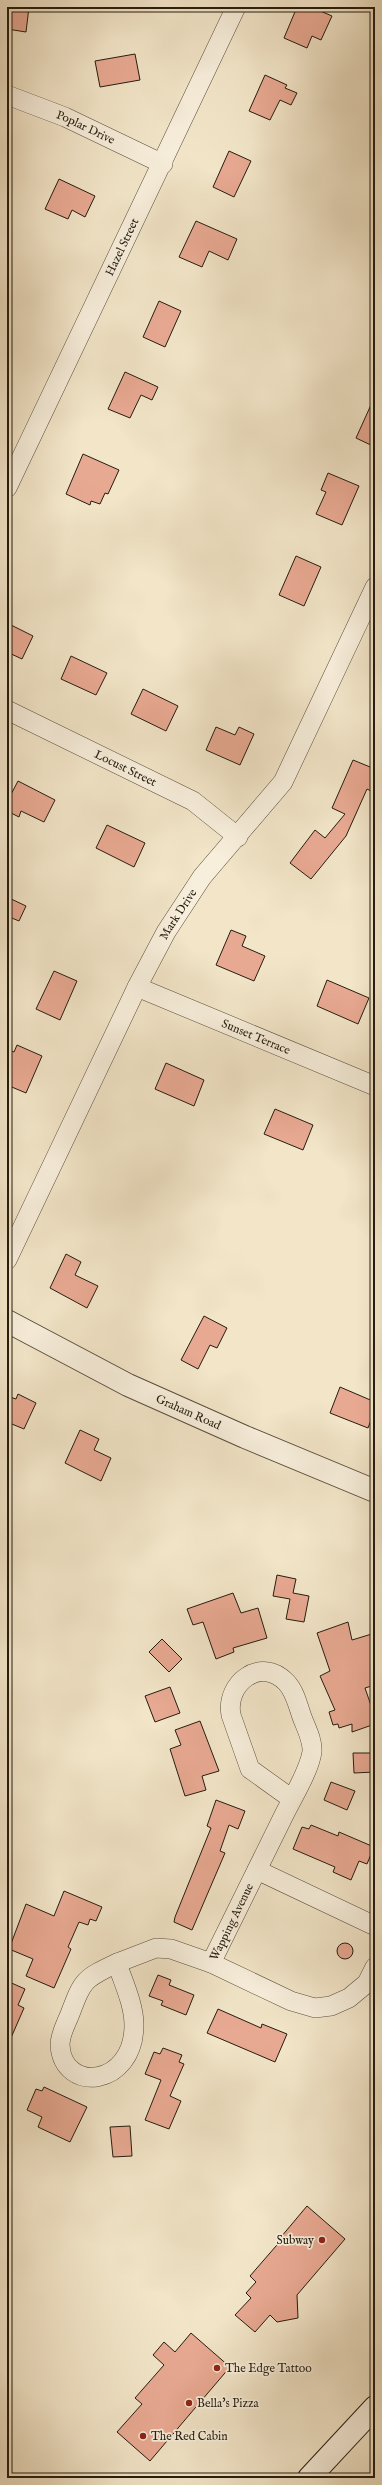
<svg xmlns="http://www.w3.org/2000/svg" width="382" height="2485" font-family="'IM FELL English',serif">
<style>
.building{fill:#e8a992;stroke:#251c0f}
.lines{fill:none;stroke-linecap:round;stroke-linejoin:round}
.minor-casing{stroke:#584e3d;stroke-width:20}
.tertiary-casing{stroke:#584e3d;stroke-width:24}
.secondary-casing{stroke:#251c0f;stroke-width:24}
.minor{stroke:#f7eedb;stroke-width:19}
.tertiary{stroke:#f7eedb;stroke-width:22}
.secondary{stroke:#f7eedb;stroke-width:22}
.poi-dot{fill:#8f2418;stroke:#f7eedb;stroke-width:1.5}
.labels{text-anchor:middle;stroke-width:3.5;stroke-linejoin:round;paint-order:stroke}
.street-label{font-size:12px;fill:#251c0f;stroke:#f7eedb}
.poi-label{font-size:12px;fill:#251c0f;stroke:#f7eedb;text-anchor:start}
</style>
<rect width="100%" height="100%" fill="#f2e5c8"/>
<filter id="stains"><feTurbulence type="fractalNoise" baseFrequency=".005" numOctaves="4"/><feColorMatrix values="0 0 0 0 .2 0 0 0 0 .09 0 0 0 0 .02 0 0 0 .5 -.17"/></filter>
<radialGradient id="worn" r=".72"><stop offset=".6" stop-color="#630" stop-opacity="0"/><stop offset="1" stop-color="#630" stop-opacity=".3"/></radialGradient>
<path class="building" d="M7,7H29L26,32L7,29Z
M297,7H311L332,16L321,40L312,36L307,48L284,38Z
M135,54L140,80L100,87L95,61Z
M265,75L287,85L285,88L297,93L291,105L280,100L270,120L249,111Z
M229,151L251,161L234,197L213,187Z
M59,179L95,196L85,217L72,210L68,219L45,209Z
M196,221L237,239L228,260L209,251L202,267L179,257Z
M159,301L181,311L165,347L143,337Z
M125,372L158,387L152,400L141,395L130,418L108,409Z
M375,396V447L356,438Z
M83,454L119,470L108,494L105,493L100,504L91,501L90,505L66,494Z
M328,473L359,486L342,525L316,514L326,492L321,490Z
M296,556L321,567L304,606L279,595Z
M7,623L33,636L22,659L7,652Z
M71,656L107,673L96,695L61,679Z
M143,689L178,706L166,731L131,714Z
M216,727L235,735L239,727L254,734L240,765L206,750Z
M353,760L375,769V793L367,789L346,836L311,879L290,863L315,830L325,838L345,814L332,808Z
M18,781L55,800L44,822L21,811L19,817L7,811V802Z
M107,825L145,843L134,867L96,848Z
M7,897L26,906L19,921L7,916Z
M231,930L246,936L242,946L265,956L254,981L216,965Z
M54,971L77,981L60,1020L36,1009Z
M327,980L369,998L358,1024L317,1006Z
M17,1045L42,1056L26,1093L7,1085V1049L14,1052Z
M166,1063L204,1080L194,1106L155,1089Z
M275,1109L313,1125L303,1150L264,1134Z
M66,1254L81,1262L75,1275L98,1286L87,1308L50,1288Z
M204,1316L227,1328L217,1348L210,1345L198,1369L181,1360Z
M340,1387L375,1402V1410L368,1428L330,1413Z
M18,1394L36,1403L24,1429L7,1422V1396L16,1399Z
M80,1430L99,1439L94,1450L111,1458L101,1481L65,1463Z
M277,1575L296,1579L293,1593L309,1596L304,1622L286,1619L290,1599L273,1596Z
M233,1593L241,1613L258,1608L267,1638L233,1648L234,1652L216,1659L203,1622L193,1625L187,1609Z
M348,1622L352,1640L375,1633V1685L365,1688L375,1717V1724L352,1732V1724L339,1728L338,1724L333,1725L329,1712L335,1710L320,1676L330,1671L317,1633Z
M162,1639L182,1659L169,1672L149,1652Z
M170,1687L180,1713L155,1722L145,1696Z
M200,1721L219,1771L202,1776L206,1790L185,1796L170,1749L181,1745L175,1730Z
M353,1753H375V1772L354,1773Z
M331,1782L355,1791L347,1810L324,1800Z
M216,1800L245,1811L238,1829L229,1825L220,1851L225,1853L192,1930L174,1922L175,1917L211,1828L207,1826Z
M311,1825L338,1836L339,1832L374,1847L367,1864L359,1861L351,1880L333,1872L335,1867L293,1849L302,1827L309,1829Z
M64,1891L102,1907L96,1921L90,1919L88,1925L79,1922L68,1947L71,1949L54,1988L26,1976L33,1959L9,1949L26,1904L54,1916Z
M337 1951a8 8 0 1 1 16 0a8 8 0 1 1-16 0Z
M158,1975L171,1980L169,1985L194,1995L186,2015L161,2005L163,2001L149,1996Z
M7,1981L25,1989L18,2005L24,2008L7,2047Z
M218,2009L261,2028L262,2024L287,2034L275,2062L207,2033Z
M163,2048L182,2055L179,2062L184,2064L170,2096L181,2101L169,2129L145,2120L161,2080L145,2074L154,2052L160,2054Z
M44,2087L87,2107L70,2142L38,2127L42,2117L27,2110L36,2089L42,2091Z
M130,2126L132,2156L113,2157L110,2127Z
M307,2206L345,2239L297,2295L298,2318L277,2322L270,2315L255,2332L235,2315L251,2298L246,2293L256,2282L250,2276L283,2238L281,2237Z
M191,2333L230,2367L150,2461L117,2432L142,2404L135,2398L164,2365L153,2355L164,2342L175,2352Z"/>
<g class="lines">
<g class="minor-casing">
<g id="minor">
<path id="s1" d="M7,95L65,117L163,164"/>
<path id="s2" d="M7,488L236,7"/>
<path id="s3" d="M7,710L193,801L238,837"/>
<path id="s4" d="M137,987L375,1086"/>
<path id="s5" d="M7,1260L137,987L166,932L202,877L283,782L375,587"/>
<path d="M257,1870L375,1926"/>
<path d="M117,1963C123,1982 134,2004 134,2025C134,2087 63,2094 60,2045C60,2034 66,2024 70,2014C83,1980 83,1979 117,1963Z"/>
<path d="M117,1963L156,1948L171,1949L211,1963L291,2001L315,2008L331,2006L349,1998L367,1983L375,1967"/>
<path id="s6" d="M211,1963C235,1915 258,1867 282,1819C291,1800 309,1772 312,1752C313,1740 306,1728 302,1717C298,1706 295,1691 286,1682C261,1656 225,1683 231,1715L250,1769L292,1799"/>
</g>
</g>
<g class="tertiary-casing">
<g id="tertiary">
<path id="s7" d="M7,1321L128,1385L245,1437L375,1491"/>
</g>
</g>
<g class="secondary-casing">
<path id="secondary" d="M309,2478L375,2407"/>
</g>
<use href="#minor" class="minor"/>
<use href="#tertiary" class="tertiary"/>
<use href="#secondary" class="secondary"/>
</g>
<g class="poi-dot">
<circle cx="322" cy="2240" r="4"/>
<circle cx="217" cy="2368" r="4"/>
<circle cx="189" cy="2403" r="4"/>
<circle cx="143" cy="2436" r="4"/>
</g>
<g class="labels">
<g class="street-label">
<text dy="4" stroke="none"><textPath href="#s1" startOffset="85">Poplar Drive</textPath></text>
<text dy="4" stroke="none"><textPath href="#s2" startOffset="267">Hazel Street</textPath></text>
<text dy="4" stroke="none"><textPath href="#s3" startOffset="132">Locust Street</textPath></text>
<text dy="4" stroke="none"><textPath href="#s5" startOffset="386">Mark Drive</textPath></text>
<text dy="4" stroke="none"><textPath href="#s4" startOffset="129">Sunset Terrace</textPath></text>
<text dy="4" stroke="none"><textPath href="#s7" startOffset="203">Graham Road</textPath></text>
<text dy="4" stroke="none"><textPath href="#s6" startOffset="46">Wapping Avenue</textPath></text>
</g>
<g class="poi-label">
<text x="314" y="2244" text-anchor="end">Subway</text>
<text x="225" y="2372">The Edge Tattoo</text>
<text x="197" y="2407">Bella's Pizza</text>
<text x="151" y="2440">The Red Cabin</text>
</g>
</g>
<rect width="382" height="2485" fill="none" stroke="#f2e5c8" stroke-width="24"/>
<rect x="8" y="8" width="366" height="2469" fill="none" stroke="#251c0f" stroke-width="2"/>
<rect x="12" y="12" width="358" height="2461" fill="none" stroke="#251c0f"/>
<rect width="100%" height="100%" filter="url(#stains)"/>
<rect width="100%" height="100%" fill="url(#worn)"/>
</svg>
